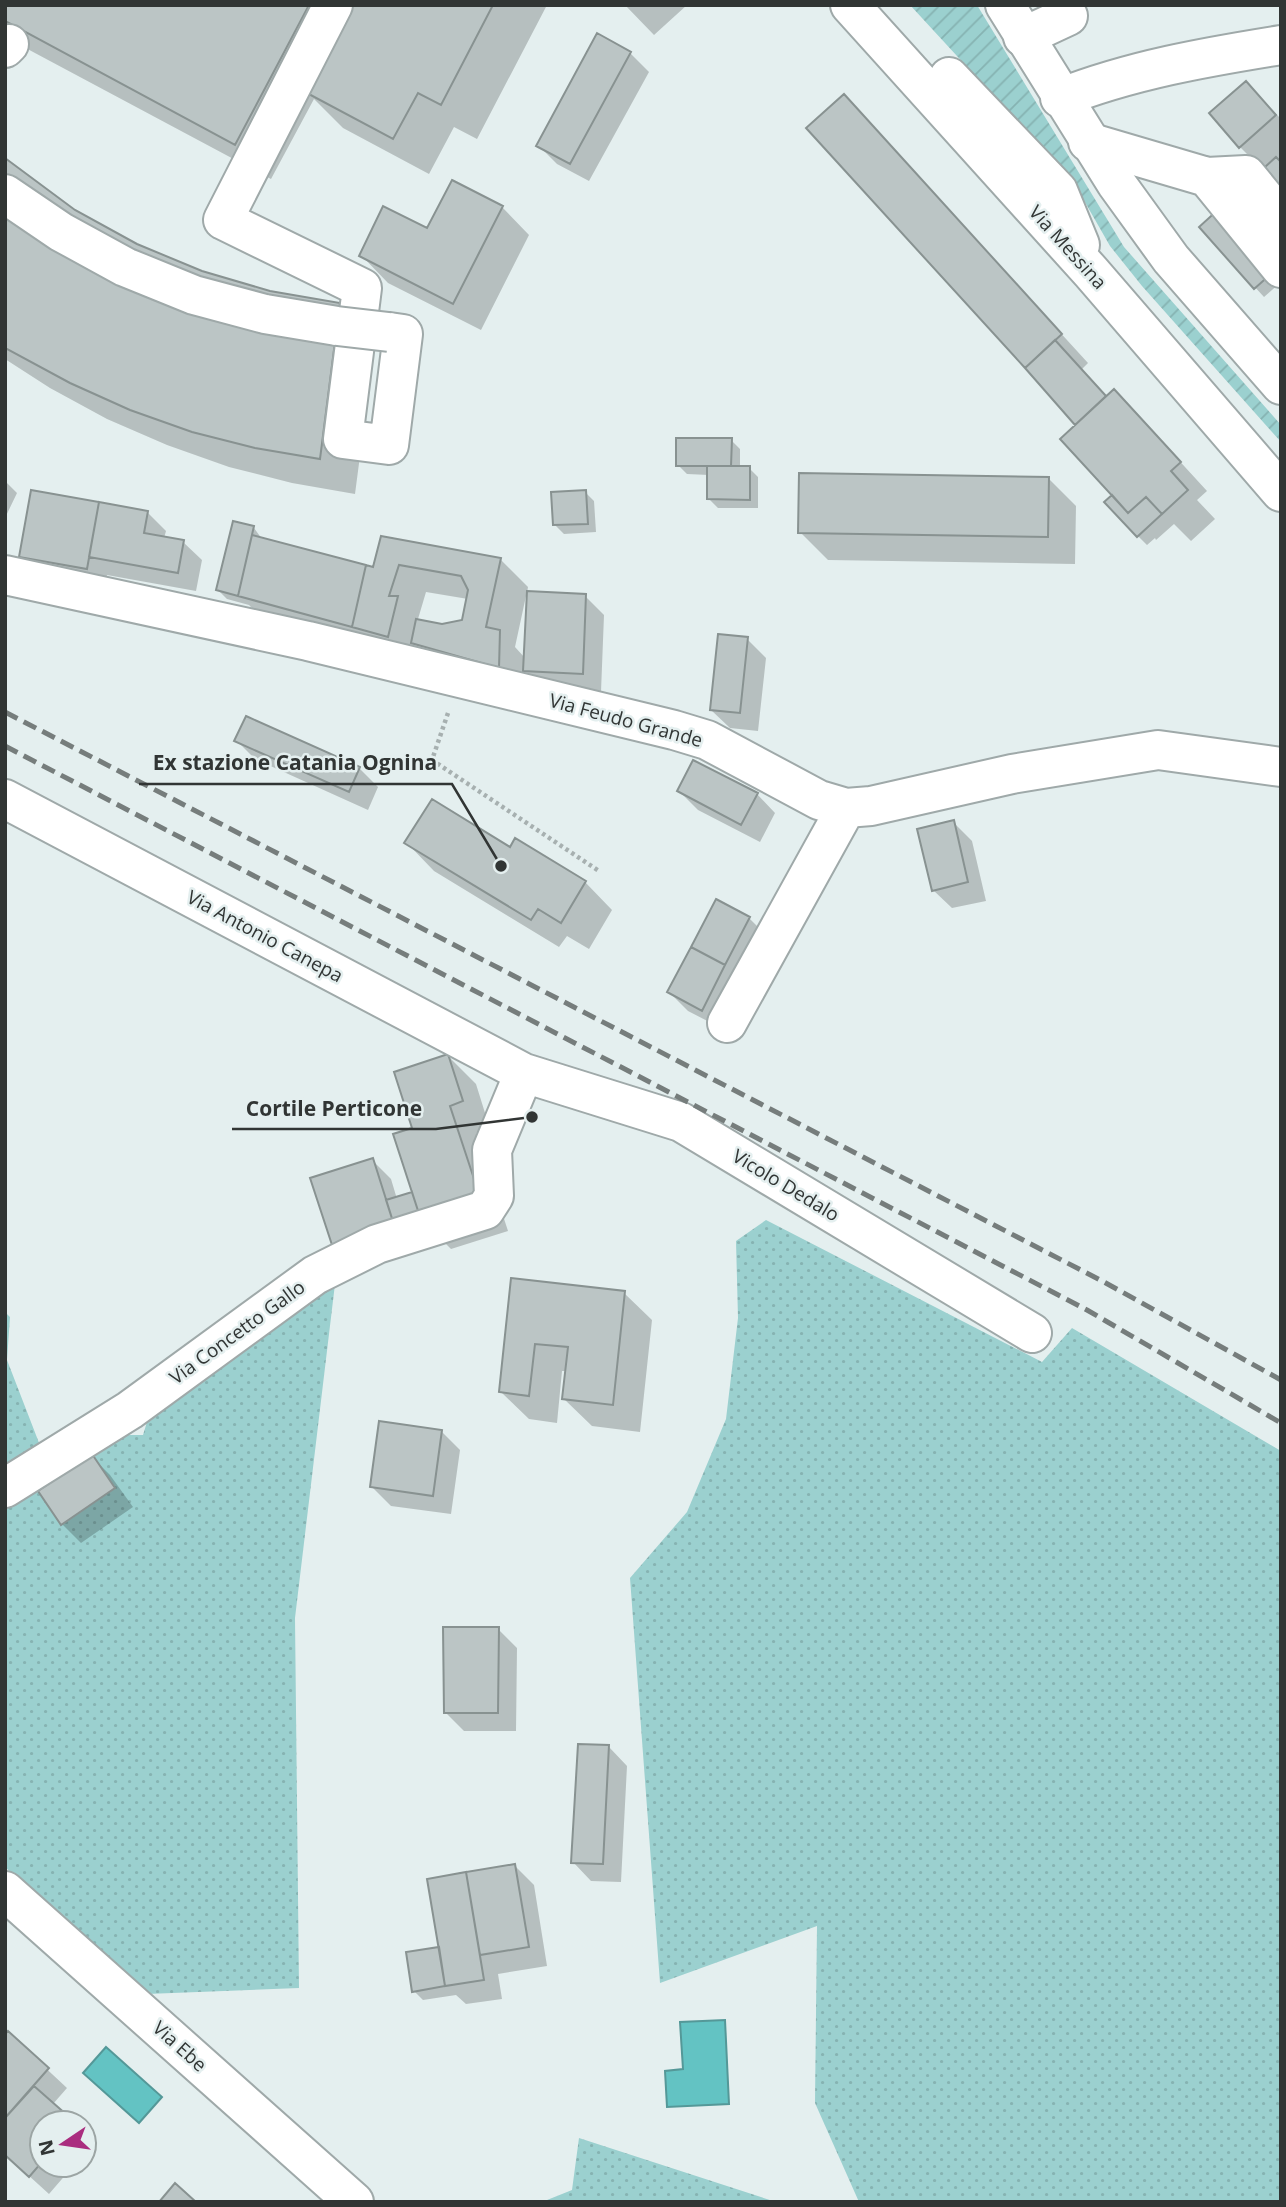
<svg xmlns="http://www.w3.org/2000/svg" width="1286" height="2207" font-family="'Open Sans',sans-serif">
<style>
.grass{fill:url(#grass-dots)}
.garden{fill:url(#garden-furrows)}
.water{fill:#63c3c3;stroke:#549898;stroke-width:2}
.shadow{fill:#0003;fill-rule:evenodd}
.building{fill:#bbc5c5;stroke:#889291;stroke-width:2}
.lines{fill:none;stroke-linecap:round;stroke-linejoin:round}
.minor-casing{stroke:#9fa9a9;stroke-width:42}
.major-casing{stroke:#9fa9a9;stroke-width:42}
.path{stroke:#a7b0b0;stroke-width:4.5;stroke-dasharray:3.5 3.5;stroke-linecap:butt}
.minor{stroke:#fff;stroke-width:38}
.major{stroke:#fff;stroke-width:38}
.rail{stroke:#767d7c;stroke-width:5;stroke-dasharray:14 7;stroke-linecap:butt}
.minor-bridge-casing{stroke:#9fa9a9;stroke-width:42;stroke-linecap:butt}
.minor-bridge{stroke:#fff;stroke-width:38}
.labels{text-anchor:middle;stroke-width:5;stroke-linejoin:round;paint-order:stroke}
.street-label{font-size:19px;fill:#313534;stroke:#e4efef}
.leader{fill:none;stroke:#313534;stroke-width:2.5}
.callout-dot{fill:#313534;stroke:#e4efef;stroke-width:2.5}
.callout-label{font-size:21px;text-anchor:middle;font-weight:bold;fill:#313534;stroke:#e4efef;stroke-width:5;stroke-linejoin:round;paint-order:stroke}
</style>
<defs>
<pattern id="grass-dots" width="8" height="8" patternUnits="userSpaceOnUse" patternTransform="scale(1.75)"><rect width="8" height="8" fill="#9bd0cf"/><path d="M2 2h.1M6 6h.1" fill="none" stroke="#86b3b2" stroke-width="1.8" stroke-linecap="round"/></pattern>
<pattern id="garden-furrows" width="10" height="10" patternUnits="userSpaceOnUse" patternTransform="scale(1.75)"><rect width="10" height="10" fill="#9bd0cf"/><path d="M-1 1l2-2M0 10L10 0M9 11l2-2" fill="none" stroke="#86b3b2"/></pattern>
</defs>
<rect width="100%" height="100%" fill="#e4efef"/>
<path class="grass" d="M766,1220L1042,1362L1072,1328L1281,1451V2202H859L815,2103L817,1926L660,1983L630,1578L687,1512L726,1419L738,1318L736,1241Z
M335,1284L295,1618L299,1988L147,1994L5,1867V1510L38,1491L62,1525L115,1488L92,1454L118,1435H143L150,1412Z
M5,1312L10,1317L7,1360L41,1448L5,1472Z
M579,2138L776,2202H542L572,2190Z"/>
<path class="garden" d="M910,5H977L1124,247L1281,425V442L1142,286L1110,246L1074,183Z"/>
<path class="water" d="M725,2020L729,2104L667,2107L665,2071L683,2069L680,2022Z
M106,2047L162,2097L139,2123L83,2073Z"/>
<path class="shadow" d="M5,5H547L477,139L454,127L429,174L343,128L314,99L271,179L5,37Z
M625,5H687L654,35Z
M630,53L649,72L589,181L557,164L538,145Z
M1246,83L1281,119V282L1264,297L1201,228L1264,171L1240,147Z
M844,96L1088,363L1081,370L1106,398L1141,419L1207,491L1197,500L1215,519L1191,541L1174,524L1156,540L1155,538L1147,545L1138,536L1114,496L1078,425L1027,369Z
M5,161L74,211L137,246L202,273L270,293L339,305L375,341L355,494L292,483L229,467L167,445L107,419L50,388L5,359Z
M502,207L529,235L481,330L388,283L361,255Z
M731,440L740,449V468H749L758,477V508H718L709,499V475L687,474L678,465Z
M1048,478L1076,506L1075,564L828,560L800,532Z
M5,481L17,493L5,518Z
M585,492L594,501L596,532L564,534L555,525Z
M147,512L166,531L164,538L183,542L202,560L196,591L107,575L105,586L40,575L21,556Z
M254,528L262,539L375,569L382,538L500,559L528,587L527,593L585,596L604,615L601,692L543,689L527,673L526,694L267,623L249,605L227,599L218,590ZM426,592L468,599L463,621L442,626L421,622L418,619ZM526,596H528L525,658L515,647Z
M747,639L766,658L758,731L730,728L711,710Z
M237,741L359,768L378,787L368,810L255,759Z
M679,791L757,794L775,813L760,842L698,810Z
M953,822L972,841L986,901L952,908L933,890Z
M407,843L510,849L585,882L612,910L589,949L567,936L559,947L434,871Z
M749,918L768,937L721,1028L688,1011L669,992Z
M448,1056L476,1084L490,1129L476,1133L508,1231L451,1249L433,1231L354,1269L372,1160L391,1179L397,1199L414,1194L415,1129Z
M512,1280L624,1293L652,1320L640,1432L592,1426L564,1399L567,1371H562L557,1423L529,1419L501,1392Z
M441,1431L460,1450L451,1514L391,1506L372,1487Z
M92,1457L110,1475L133,1507L81,1543L62,1524L41,1492Z
M498,1629L517,1648L516,1731H464L445,1712Z
M609,1747L627,1766L621,1882L591,1881L573,1862Z
M515,1866L534,1885L547,1966L498,1974L502,1999L466,2004L456,1995L423,2000L414,1991L441,1952L430,1880Z
M8,2033L67,2088L53,2104L73,2123H42V2165H74L49,2194L5,2154V2037Z
M84,2133L94,2143L84,2154Z"/>
<path class="building" d="M5,5H309L235,145L5,21Z
M351,5H493L441,105L418,93L393,139L305,92Z
M597,33L631,52L570,164L536,146Z
M1246,81L1276,115L1239,148L1209,113Z
M844,94L1062,334L1025,368L806,128Z
M1276,157L1281,162V265L1254,289L1199,227Z
M5,158L75,210L137,244L202,271L270,291L340,303L320,459L255,448L192,432L130,410L70,383L5,348Z
M452,180L503,206L453,304L359,256L383,206L427,228Z
M1055,340L1106,396L1075,425L1025,368Z
M1114,389L1181,462L1171,471L1188,490L1162,514L1146,497L1128,513L1060,439Z
M676,438H732L731,466H676Z
M707,466H750V500L707,499Z
M799,473L1049,477L1048,537L798,533Z
M31,490L99,502L87,569L19,557Z
M586,490L588,524L553,525L551,492Z
M1112,495L1128,513L1146,497L1162,514L1137,537L1104,502Z
M99,502L148,511L144,533L184,540L178,573L89,557Z
M233,521L254,526L238,596L216,590Z
M252,535L366,565L352,627L238,596Z
M381,536L501,558L486,627L500,630L499,668L411,643L416,619L442,624L462,620L468,590L461,576L399,565L389,596H398L388,637L352,627L366,565L373,567Z
M527,591L586,594L583,674L523,671Z
M718,634L748,637L740,713L710,710Z
M246,716L360,767L349,792L234,741Z
M693,760L758,793L741,825L677,791Z
M432,799L510,847L515,838L586,881L561,923L538,909L531,920L404,843Z
M954,820L968,882L932,891L917,829Z
M716,899L750,917L725,965L691,947Z
M691,947L725,965L702,1011L667,992Z
M448,1054L463,1101L450,1106L482,1203L422,1223L393,1134L412,1128L394,1072Z
M373,1158L396,1231L334,1251L310,1178Z
M412,1192L422,1223L396,1231L386,1200Z
M511,1278L625,1291L613,1405L562,1399L568,1347L535,1344L529,1396L499,1392Z
M379,1421L442,1430L433,1496L370,1487Z
M92,1454L115,1488L61,1525L38,1491Z
M443,1627H499L498,1713H444Z
M578,1744L609,1745L603,1864L571,1863Z
M515,1864L529,1947L480,1955L466,1872Z
M466,1872L484,1980L445,1986L427,1879Z
M439,1947L445,1986L412,1992L406,1952Z
M8,2031L49,2068L5,2118V2034Z
M34,2086L76,2123H42V2162L29,2177L5,2155V2118Z
M175,2183L196,2202H159Z"/>
<g class="lines">
<g class="minor-casing">
<path id="minor" d="M333,5L223,220L362,288L343,439L389,445L403,334L389,332
M1023,37L1068,16
M5,48L9,44
M1060,98C1131,70 1206,57 1281,45
M1088,142L1207,177L1281,268
M1207,177L1246,175L1281,218
M5,194L61,232L125,267L194,295L265,314L337,326
M5,575L308,641L674,730L707,740L819,800L846,808L871,806L1012,774L1158,750L1281,767
M5,799L524,1073L681,1122L1032,1333
M727,1023L846,808
M5,1488L130,1410L315,1275L377,1244L485,1210L494,1196L492,1150L524,1073
M5,1891L354,2202"/>
</g>
<g class="major-casing">
<path id="major" d="M850,5L1091,272L1281,492
M1005,5L1116,183L1171,259L1281,385
M949,77L1058,191L1080,245"/>
</g>
<path class="path" d="M448,713L432,760L599,871"/>
<use href="#minor" class="minor"/>
<use href="#major" class="major"/>
<path class="rail" d="M5,712L1104,1282L1281,1380
M5,746L1087,1310L1281,1423"/>
<g class="minor-bridge-casing">
<path id="minor-bridge" d="M337,326L389,332"/>
</g>
<use href="#minor-bridge" class="minor-bridge"/>
</g>
<g class="labels">
<g class="street-label">
<text transform="translate(1068 247) rotate(48)" y="7">Via Messina</text>
<text transform="translate(626 720) rotate(15)" y="7">Via Feudo Grande</text>
<text transform="translate(265 936) rotate(28)" y="7">Via Antonio Canepa</text>
<text transform="translate(786 1185) rotate(31)" y="7">Vicolo Dedalo</text>
<text transform="translate(237 1332) rotate(-36)" y="7">Via Concetto Gallo</text>
<text transform="translate(180 2046) rotate(42)" y="7">Via Ebe</text>
</g>
</g>
<path class="leader" d="M501 866L452 784H139M532 1117L436 1129H232"/>
<g class="callout-dot">
<circle cx="501" cy="866" r="7"/>
<circle cx="532" cy="1117" r="7"/>
</g>
<g class="callout-label">
<text x="295" y="770">Ex stazione Catania Ognina</text>
<text x="334" y="1116">Cortile Perticone</text>
</g>
<rect width="1286" height="2207" fill="none" stroke="#313534" stroke-width="14"/>
<g transform="translate(63 2144) rotate(257)"><circle r="33" fill="#e4efef" stroke="#9ca5a4" stroke-width="2"/>
<path d="M0-5L12 26L0 18L-12 26Z" fill="#aa2d7f"/>
<text y="-10" font-size="19" font-weight="bold" text-anchor="middle" fill="#313534">N</text>
</g>
</svg>
